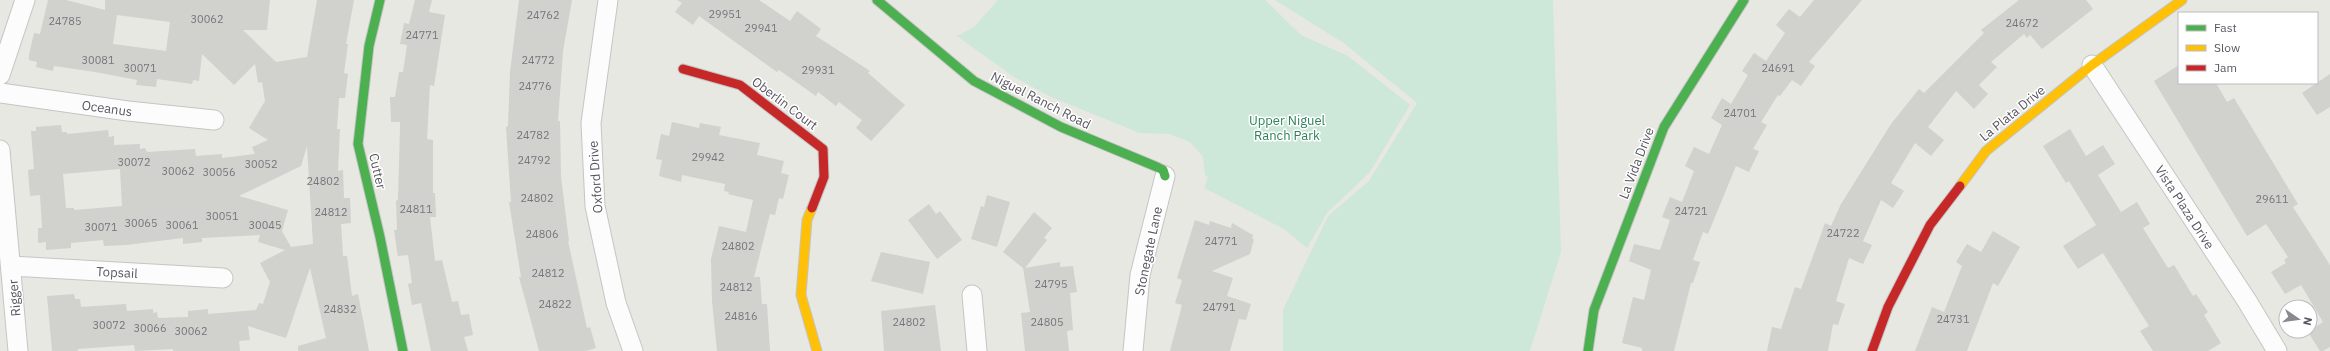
<svg xmlns="http://www.w3.org/2000/svg" width="2330" height="351" font-family="'IBM Plex Sans',sans-serif">
<style>
.green{fill:#cde7d8}
.building{fill:#d1d1cd;fill-rule:evenodd}
.lines{fill:none;stroke-linecap:round;stroke-linejoin:round}
.street-casing{stroke:#c5c5c6;stroke-width:21}
.fast-casing{stroke:#c4c4c5;stroke-width:11}
.slow-casing{stroke:#c4c4c5;stroke-width:11}
.jam-casing{stroke:#c4c4c5;stroke-width:11}
.street{stroke:#fbfcfb;stroke-width:19}
.fast{stroke:#4caf50;stroke-width:9}
.slow{stroke:#ffc107;stroke-width:9}
.jam{stroke:#c62828;stroke-width:9}
.labels{text-anchor:middle;stroke-width:3;stroke-linejoin:round;paint-order:stroke}
.number-label{font-size:11px;fill:#77767c}
.street-label{font-size:13px;fill:#585761;stroke:#fff}
.park-label{font-size:13px;fill:#2d835b;stroke:#fff}
</style>
<rect width="100%" height="100%" fill="#e7e8e2"/>
<path class="green" d="M998,0H1265L1301,35L1348,56L1410,105L1370,172L1327,213L1307,248L1284,229L1204,188L1208,177L1205,175L1203,157L1190,142L1169,134L1140,133L1051,97L1014,77L957,36L974,27Z
M1275,0H1553L1561,252L1530,351H1283V310L1328,216L1369,181L1417,103L1345,44Z"/>
<path class="building" d="M48,0H66L105,10V0H270L267,30H243L276,62L307,57L317,0H354L346,44H348L344,73L348,74L345,98H339L337,129H340L338,171L343,170L344,198H350L351,223L341,224L343,256H347L352,296L358,294L369,351H298V346L326,338L310,268L286,338L248,326L250,340L239,341L240,351H173V349L135,351L134,345L78,349V351H52L47,296L74,294L75,299H80L81,307L126,304L127,311L153,309V313L157,312L158,318L188,317V311L208,309V314L256,310L259,303L263,304L270,282L260,263L285,250L258,242L260,235L202,238V242L183,244V238L126,245L104,246L103,240L71,243V248L46,250V242L38,243V228H42L40,195L30,196L28,170L34,169L31,131H36V127L61,125L62,132H67V134L108,130L109,137L114,136V145L140,144V149L145,148L147,152L195,149L196,156L222,154V158L255,154L252,147L268,140L249,128L265,101L262,82L258,83L255,64L234,85L202,54L199,81L193,80L192,84L157,79L156,87L136,85L137,80L95,72L54,66L53,71L36,67L37,62L29,60V55L34,33L40,34ZM117,15L170,22L166,51L113,44ZM307,146L313,244L291,247L282,231L288,210L239,196L301,166ZM120,169L122,206L74,210V208H66L63,174Z
M415,0H432L429,12L445,15L434,86L430,85L427,139L433,140V193H435L436,217H430L435,261L442,260L452,302L458,301L461,315L469,314L473,335L464,337L468,351H431L421,303L412,305L408,284L412,283L408,255L398,256L397,251L394,230H397L396,201L398,200L400,128V122H391L390,97H395L399,72H403L407,45L400,44L404,23L409,24Z
M519,0H572L563,51L558,121H560L561,177L569,241H568L587,328L590,327L596,348L586,351H539L519,277H521L509,202H511L506,127L508,126L510,72Z
M677,0H759L790,21L797,11L821,29L816,36L870,71L868,73L905,105L871,141L856,128L862,120L839,102L836,106L818,92L816,96L779,70L777,72L699,16L693,25L675,12L682,3Z
M1814,0H1862L1809,62L1815,66L1801,86L1792,80L1780,96L1778,95L1761,122L1767,125L1753,149L1759,151L1749,172L1736,166L1708,234L1703,232L1693,260L1700,262L1693,283H1691L1674,351H1642V348L1622,343L1633,297L1644,300L1651,270L1629,261L1634,244L1660,250L1670,220L1662,217L1670,197L1682,202L1694,171L1685,166L1694,147L1709,154L1722,125L1711,118L1722,98L1731,104L1748,75L1742,71L1754,53L1766,61L1785,33L1776,25L1789,9L1800,17Z
M2019,0H2086L2093,9L2042,49L2030,35L2027,38L2024,34L1991,62L1997,67L1979,85L1988,94L1974,109L1956,91L1928,127L1944,140L1931,156L1915,143L1891,183L1904,191L1893,208L1881,200L1863,241L1872,245L1863,264L1849,258L1836,301L1845,304L1838,325L1833,324L1828,351H1767L1772,327L1781,329L1795,287L1801,289L1825,223L1831,226L1841,204L1891,124L1919,89L1924,93L1984,33L1981,30Z
M2179,65V83H2216L2227,102L2234,98L2298,204L2293,207L2330,265V347L2323,351H2320L2308,332L2323,322L2301,285L2285,294L2271,272L2286,263L2284,260L2288,257L2266,224L2247,236L2154,81Z
M2330,74V107L2317,115L2302,93Z
M672,122L699,128L700,123L721,127L719,135L760,143L757,155L784,161L781,173L789,175L783,199L779,198L775,215L770,214L754,277H760L762,304H767L770,351H717L712,301L711,259L719,226L746,232L753,200L728,194L729,192L724,191L725,184L682,175L681,182L659,176L662,160L656,159L661,134L669,136Z
M2070,129L2086,156L2103,145L2115,164L2098,175L2121,212L2137,202L2150,224L2143,228L2168,268L2174,265L2193,296L2196,294L2208,312L2204,315L2221,343L2208,351H2153L2140,331L2149,326L2103,253L2078,269L2063,246L2096,225L2069,181L2066,183L2043,146Z
M987,195L1010,202L997,247L971,239L981,206L984,207Z
M929,204L936,214L940,211L962,240L937,259L908,220Z
M1034,212L1052,228L1044,238L1047,240L1025,268L1060,262V267L1073,266L1077,292L1070,293L1073,330L1067,331L1069,351H1025L1021,313L1030,312L1023,268L1003,252Z
M1195,220L1209,225L1210,221L1231,228L1232,223L1253,235L1252,239H1254L1250,254L1212,271L1233,278L1227,296L1251,304L1246,320L1239,319L1230,351H1170L1182,305L1175,303L1182,280L1177,278Z
M1993,231L2020,247L1998,286L1993,283L1967,351H1915L1932,307L1944,312L1962,266L1956,262L1967,244L1981,252Z
M881,252L930,262L923,294L871,281Z
M935,305L941,351H884L881,311Z"/>
<g class="lines">
<g class="street-casing">
<path id="street" d="M608,0L591,123L595,206L616,303L633,351
M2092,65L2247,301L2277,351
M0,75L25,0
M0,93L128,111L214,120
M0,150L18,351
M11,266L223,278
M972,295L977,351
M1133,351L1140,275L1165,176"/>
</g>
<g class="fast-casing">
<path id="fast" d="M380,0L369,46L358,144L380,237L403,351
M877,0L974,81L1061,127L1157,167L1163,170L1165,176
M1588,351L1594,310L1664,127L1744,0"/>
</g>
<g class="slow-casing">
<path id="slow" d="M1960,186L1986,151L2092,65L2182,0
M812,208L807,220L801,295L817,351"/>
</g>
<g class="jam-casing">
<path id="jam" d="M683,69L740,85L823,149L824,177L812,208
M1872,351L1888,307L1930,225L1960,186"/>
</g>
<use href="#street" class="street"/>
<use href="#fast" class="fast"/>
<use href="#slow" class="slow"/>
<use href="#jam" class="jam"/>
</g>
<g class="labels">
<g class="number-label">
<text x="725" y="18">29951</text>
<text x="543" y="19">24762</text>
<text x="207" y="23">30062</text>
<text x="65" y="25">24785</text>
<text x="2022" y="27">24672</text>
<text x="761" y="32">29941</text>
<text x="422" y="39">24771</text>
<text x="98" y="64">30081</text>
<text x="538" y="64">24772</text>
<text x="140" y="72">30071</text>
<text x="1778" y="72">24691</text>
<text x="818" y="74">29931</text>
<text x="535" y="90">24776</text>
<text x="1740" y="117">24701</text>
<text x="533" y="139">24782</text>
<text x="708" y="161">29942</text>
<text x="534" y="164">24792</text>
<text x="134" y="166">30072</text>
<text x="261" y="168">30052</text>
<text x="178" y="175">30062</text>
<text x="219" y="176">30056</text>
<text x="323" y="185">24802</text>
<text x="537" y="202">24802</text>
<text x="2272" y="203">29611</text>
<text x="416" y="213">24811</text>
<text x="1691" y="215">24721</text>
<text x="331" y="216">24812</text>
<text x="222" y="220">30051</text>
<text x="141" y="227">30065</text>
<text x="182" y="229">30061</text>
<text x="265" y="229">30045</text>
<text x="101" y="231">30071</text>
<text x="1843" y="237">24722</text>
<text x="542" y="238">24806</text>
<text x="1221" y="245">24771</text>
<text x="738" y="250">24802</text>
<text x="548" y="277">24812</text>
<text x="1051" y="288">24795</text>
<text x="736" y="291">24812</text>
<text x="555" y="308">24822</text>
<text x="1219" y="311">24791</text>
<text x="340" y="313">24832</text>
<text x="741" y="320">24816</text>
<text x="1953" y="323">24731</text>
<text x="909" y="326">24802</text>
<text x="1047" y="326">24805</text>
<text x="109" y="329">30072</text>
<text x="150" y="332">30066</text>
<text x="191" y="335">30062</text>
</g>
<g class="street-label">
<text transform="translate(1041 100) rotate(27)" y="5">Niguel Ranch Road</text>
<text transform="translate(785 103) rotate(37)" y="5">Oberlin Court</text>
<text transform="translate(107 108) rotate(8)" y="5">Oceanus</text>
<text transform="translate(2012 113) rotate(-39)" y="5">La Plata Drive</text>
<text transform="translate(1636 163) rotate(-69)" y="5">La Vida Drive</text>
<text transform="translate(378 171) rotate(77)" y="5">Cutter</text>
<text transform="translate(595 177) rotate(-94)" y="5">Oxford Drive</text>
<text transform="translate(2185 207) rotate(57)" y="5">Vista Plaza Drive</text>
<text transform="translate(1148 251) rotate(-78)" y="5">Stonegate Lane</text>
<text transform="translate(117 272) rotate(3)" y="5">Topsail</text>
<text transform="translate(14 298) rotate(-95)" y="5">Rigger</text>
</g>
<g class="park-label">
<text x="1287" y="125">Upper Niguel<tspan x="1287" dy="15">Ranch Park</tspan></text>
</g>
</g>
<rect x="2178" y="12" width="140" height="72" fill="#ffffff" stroke="#bcbcc0"/>
<rect x="2186" y="25" width="20" height="6" fill="#4caf50" stroke="#bcbcc0"/>
<text x="2214" y="32" font-size="12" fill="#585761">Fast</text>
<rect x="2186" y="45" width="20" height="6" fill="#ffc107" stroke="#bcbcc0"/>
<text x="2214" y="52" font-size="12" fill="#585761">Slow</text>
<rect x="2186" y="65" width="20" height="6" fill="#c62828" stroke="#bcbcc0"/>
<text x="2214" y="72" font-size="12" fill="#585761">Jam</text>
<g transform="translate(2298 319) rotate(103)"><circle r="19" fill="#ffffff" stroke="#bcbcc0"/>
<path d="M0-3L7 15L0 10L-7 15Z" fill="#8a8a8e"/>
<text y="-6" font-size="11" font-weight="bold" text-anchor="middle" fill="#585761">N</text>
</g>
</svg>
